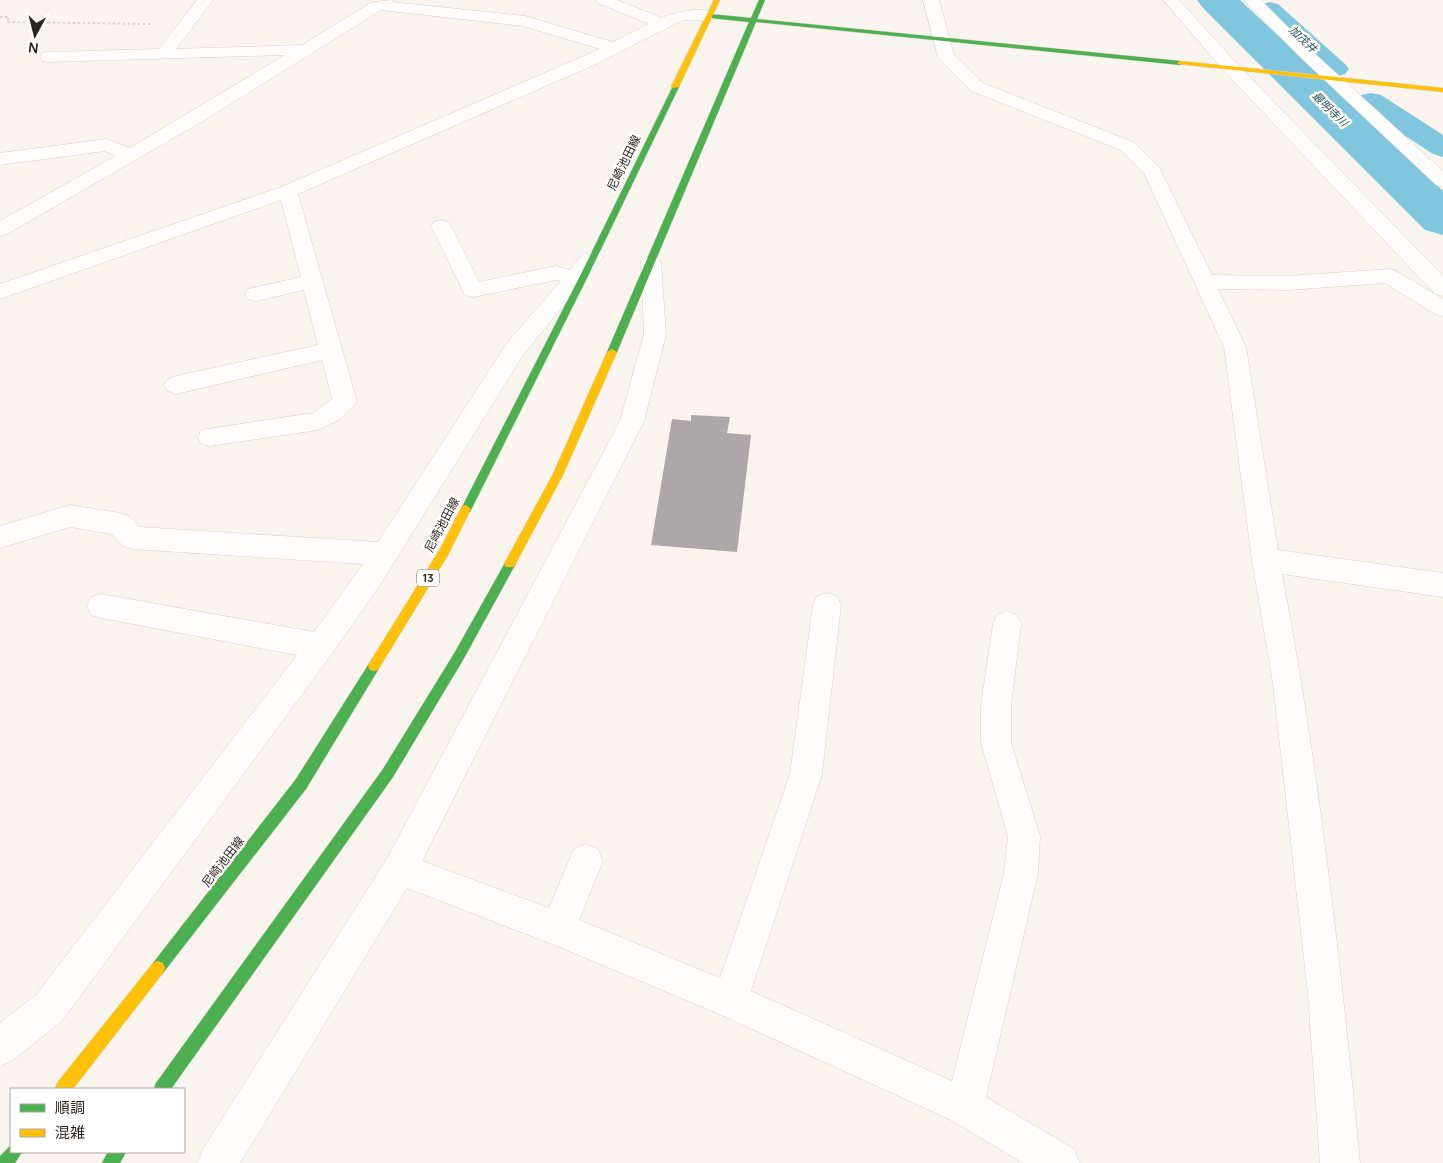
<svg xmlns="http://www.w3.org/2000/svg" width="1443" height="1163" font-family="Manrope,'Noto Sans JP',sans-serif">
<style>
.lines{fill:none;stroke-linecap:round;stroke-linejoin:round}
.canal{fill:#80c6df;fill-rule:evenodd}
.river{fill:#80c6df;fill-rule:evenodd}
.building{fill:#aca8a9}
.street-casing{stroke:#d6d0c9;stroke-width:1}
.fast-casing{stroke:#d6d0c9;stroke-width:1}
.slow-casing{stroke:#d6d0c9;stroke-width:1}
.path{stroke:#d5d3d1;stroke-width:2;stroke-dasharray:2.5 2.5;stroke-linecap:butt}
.street{fill:#fefdfc;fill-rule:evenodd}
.fast{fill:#4caf50;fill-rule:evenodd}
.slow{fill:#ffc107;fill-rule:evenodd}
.labels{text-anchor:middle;stroke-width:5;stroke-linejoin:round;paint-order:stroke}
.far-water-label{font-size:11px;font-style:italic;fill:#1e495a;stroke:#fff}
.shield{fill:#fff;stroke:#6b6661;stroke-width:1}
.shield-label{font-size:11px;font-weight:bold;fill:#2b241d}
.street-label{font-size:12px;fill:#2b241d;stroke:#fff}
</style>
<rect width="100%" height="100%" fill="#faf4ee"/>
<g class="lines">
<path class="canal" d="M1270,2L1278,4L1345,64L1349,69L1345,74L1336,77L1327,74L1262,14L1258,9L1262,4Z
M1371,93L1381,95L1443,135V157L1433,154L1361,107L1358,101L1361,95Z"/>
<path class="river" d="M1197,0H1240L1443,191V235L1425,230L1203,8Z"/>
</g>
<path class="building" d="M691,415L730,417L727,433L751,435L737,552L651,545L672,419L691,421Z"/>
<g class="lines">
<g class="street-casing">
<path id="street" d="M197,0H213L176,49L302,45L372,2L394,0L392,2L525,16L613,42L649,24L598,3L595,0H617L662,18C673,12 709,4 718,16L710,21L683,20L594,65L298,194L357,402L339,420L318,430L210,446L201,444L198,437L201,430L313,413L332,399L322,360L176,394L168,391L164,385L168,379L176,376L318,345L304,290L256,301L248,299L245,294L248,289L301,277L281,200L0,299V284L281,187L600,49L523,26L381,10L203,121L7,234L0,236V221L116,156L105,151L0,165V153L107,139L130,148L285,55L48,62L42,61L40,57L42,53L48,52L159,49Z
M923,0H939L954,55L983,83L1133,142L1159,167L1212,275L1288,276L1389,269L1396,271L1443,299V316L1435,314L1385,283L1288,290L1218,289L1246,347L1278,550L1443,573V597L1282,574C1319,768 1341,966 1360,1163H1320L1308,994L1273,683L1252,560L1224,347L1144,173L1121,150L971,91L938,57Z
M1163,0H1179L1239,66L1443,276V296L1435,294L1227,74Z
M1244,0H1261L1311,50L1443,171V187L1436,185L1299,56Z
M441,220L448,222L451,226L479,282L556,266L570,270C580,259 585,248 600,252L603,257L523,355L380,585L331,655L62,1021L13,1060L0,1066V1023L36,995L297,655L101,618L91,615L87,606L91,597L101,594L314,632L363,564L132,549L123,546L112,534L70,527L0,548V526L70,505L120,513L129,516L139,527L378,542L507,343L561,281L556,280L473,297L465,295L431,226L434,222Z
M651,256L658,258L661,263L666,334L644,421L422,861L549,908L574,849L586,844L598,849L603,861L579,920L720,978L790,774L813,605L817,596L827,593L837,596L841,605L822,774L751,991L952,1081L1004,873L1008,836L981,743V705L993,624L997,615L1007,611L1017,615L1021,624L1011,705V743L1040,836L1038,873L986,1097L1074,1149L1080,1163H1023L951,1120L717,1013L557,946L407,888L240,1163H197L203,1149L388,857L620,421L644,334L641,263L644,258Z"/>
</g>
<g class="fast-casing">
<path id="fast" d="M759,0H765L757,19L1180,61L1183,63L1180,65L756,22L617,352L615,354H609L607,352L749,22L710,18L707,16L710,14L751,18Z
M673,86L679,87L591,270L470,512H462L461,509L583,270Z
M510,559L514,561L516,564L514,567L463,660L393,777L171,1089H154L156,1083L383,769L455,652L506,561Z
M374,661L378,662L380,666L378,670L306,789L163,973L158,975L153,973L151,968L153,963L296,779L370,662Z
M11,1145V1152H22L15,1163H0V1156Z
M108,1152H126L120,1163H102Z"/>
</g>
<g class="slow-casing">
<path id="slow" d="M714,0H720L679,87L673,88L671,87Z
M1180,61L1443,88V92L1178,64L1177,63Z
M612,349L617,352L563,475L514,567H506L504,564L553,474L607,352Z
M466,505L471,509L448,555L378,670L374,671L370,670L368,666L370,662L440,549L462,506Z
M158,961L163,963L165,968L163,973L73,1089H55L57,1083L153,963Z"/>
</g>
<path class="path" d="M0,17H9L7,22L151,24"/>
<use href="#street" class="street"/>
<use href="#fast" class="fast"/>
<use href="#slow" class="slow"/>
</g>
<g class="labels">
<g class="far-water-label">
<text transform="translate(1303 39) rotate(43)" y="4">加茂井</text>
<text transform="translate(1330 109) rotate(44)" y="4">最明寺川</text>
</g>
<rect class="shield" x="417" y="569.5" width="22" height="17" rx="4"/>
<g class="shield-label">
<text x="428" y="582">13</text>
</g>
<g class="street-label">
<text transform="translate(624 163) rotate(-64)" y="4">尼崎池田線</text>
<text transform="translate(442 525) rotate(-62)" y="4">尼崎池田線</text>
<text transform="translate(223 862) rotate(-52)" y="4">尼崎池田線</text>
</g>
</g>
<rect x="10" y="1088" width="175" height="65" fill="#ffffff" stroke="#aaa7a5"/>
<rect x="20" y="1104" width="25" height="8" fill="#4caf50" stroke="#aaa7a5"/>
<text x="55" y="1113" font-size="15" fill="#2b241d">順調</text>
<rect x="20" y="1129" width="25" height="8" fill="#ffc107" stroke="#aaa7a5"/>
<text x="55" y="1138" font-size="15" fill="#2b241d">混雑</text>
<g transform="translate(35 35) rotate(187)" stroke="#ffffff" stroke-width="4" paint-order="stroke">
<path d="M0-4L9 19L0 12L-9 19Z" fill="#2b241d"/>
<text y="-8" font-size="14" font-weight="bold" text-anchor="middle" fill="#2b241d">N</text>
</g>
</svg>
